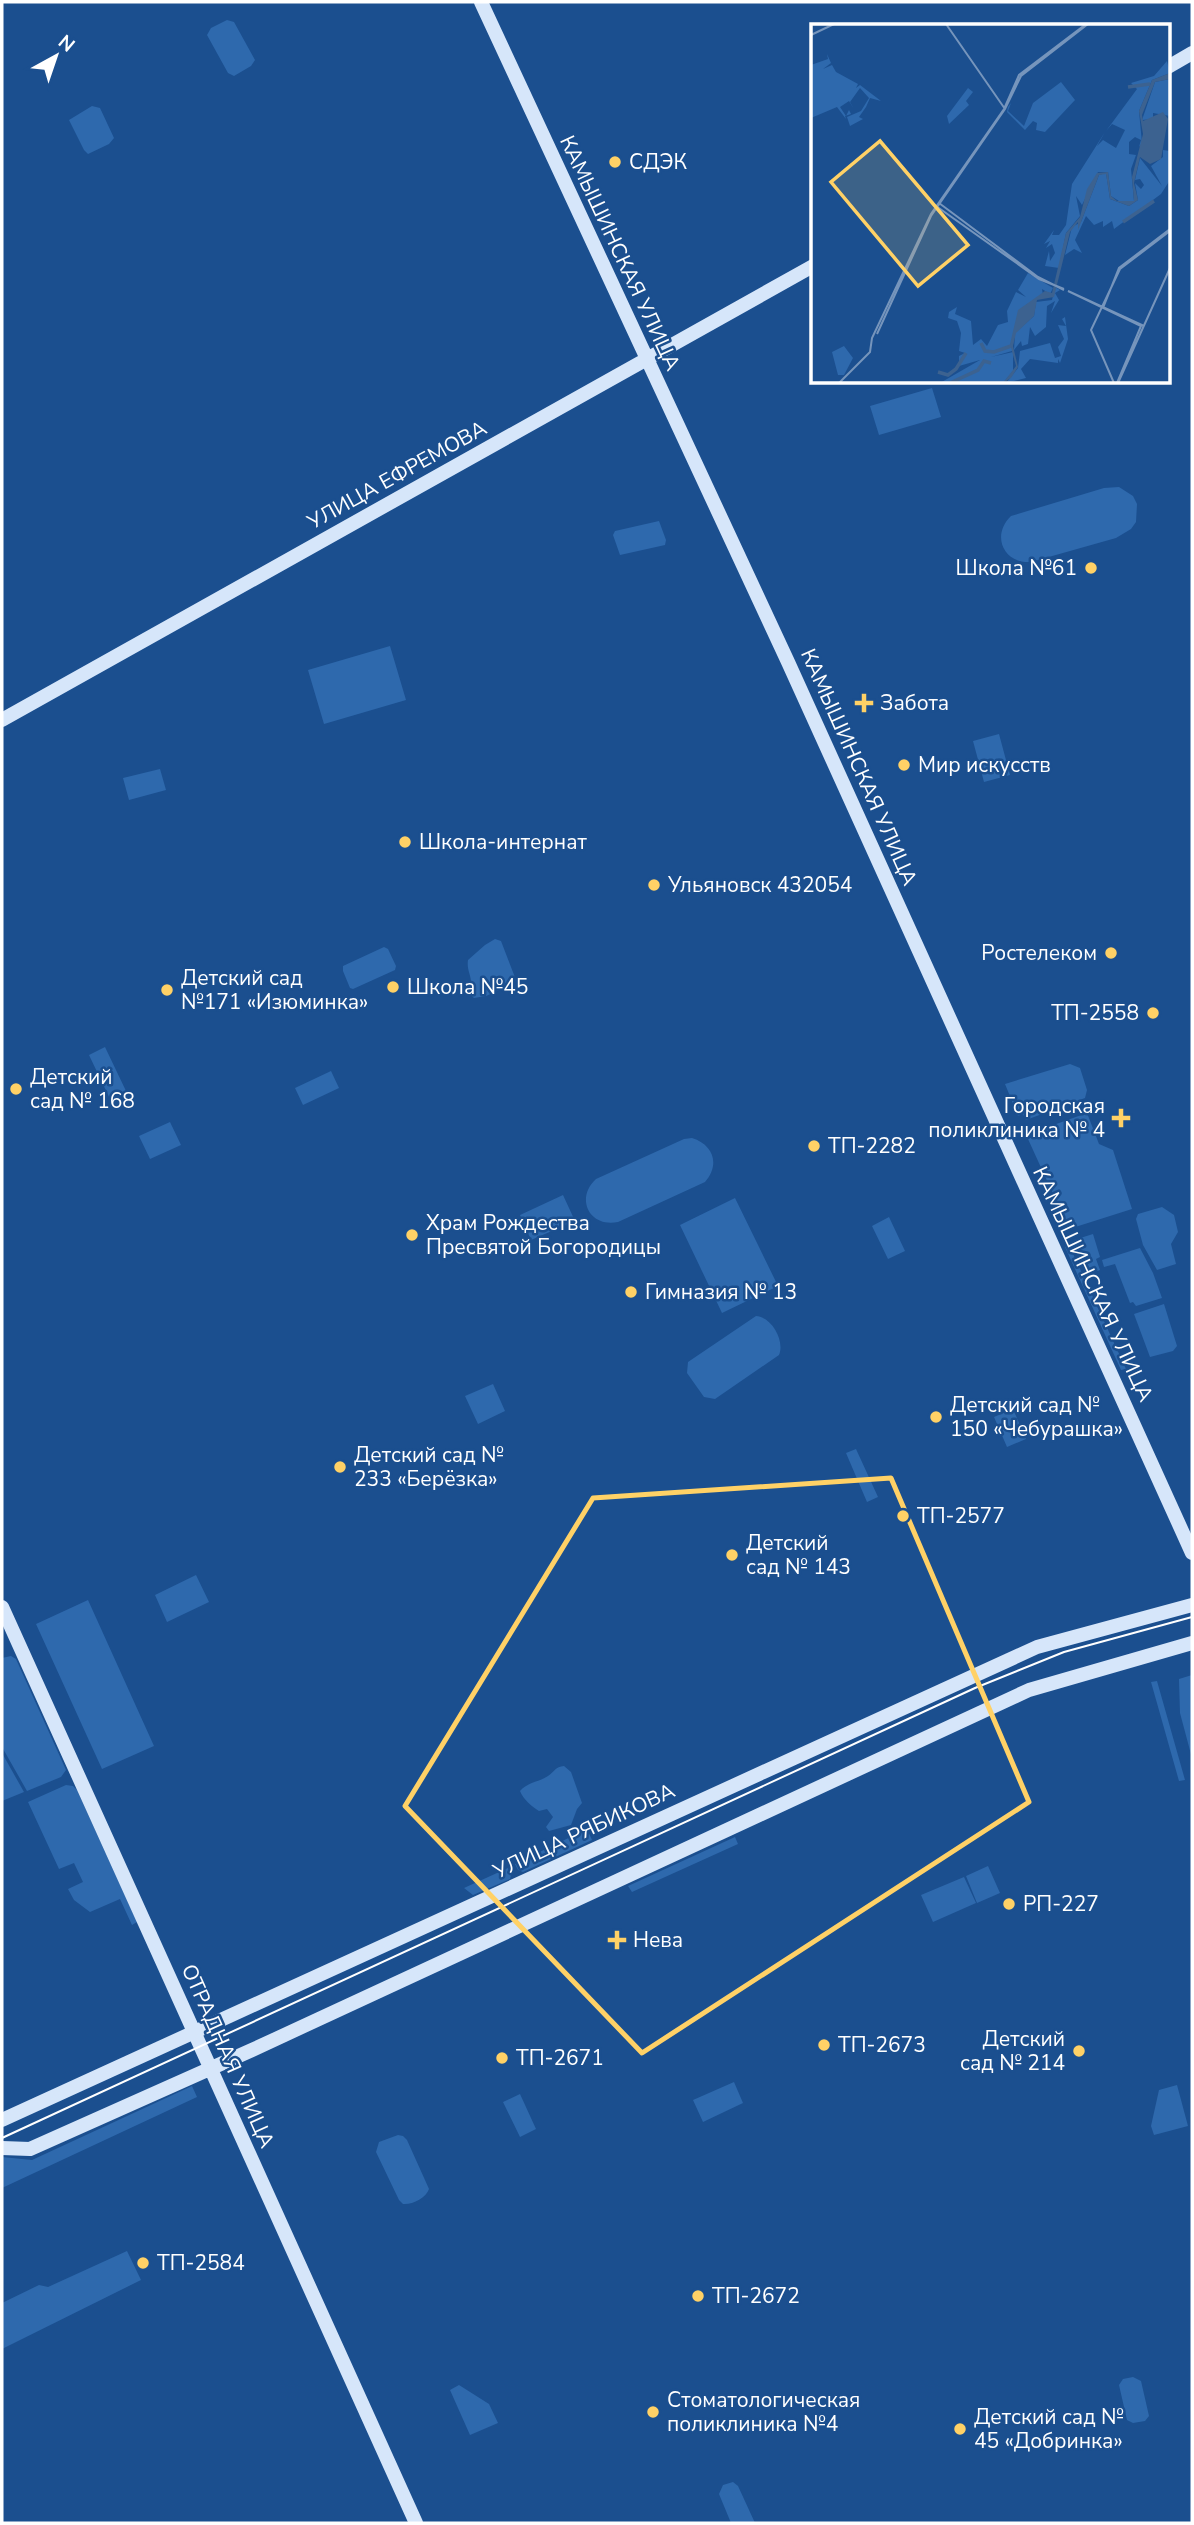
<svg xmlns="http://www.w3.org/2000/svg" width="1194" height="2525" font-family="'Nunito Sans',sans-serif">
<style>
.green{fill:#2e69ad}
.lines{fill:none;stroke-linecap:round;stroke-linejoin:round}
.secondary{stroke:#d6e6fa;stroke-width:14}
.tram{stroke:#fff;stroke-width:2}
.marked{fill:none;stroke:#ffd166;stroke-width:5;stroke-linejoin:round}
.poi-dot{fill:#ffd166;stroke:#1b4f8f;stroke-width:2.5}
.labels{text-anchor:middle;stroke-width:5;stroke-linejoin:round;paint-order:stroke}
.poi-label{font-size:21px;fill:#fff;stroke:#1b4f8f;text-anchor:start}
.street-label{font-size:21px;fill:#fff;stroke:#1b4f8f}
.inset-river{fill:none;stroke:#3c6290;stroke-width:3.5}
.inset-road{fill:none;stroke:#7695bc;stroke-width:2}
.view{fill:#ffd166;fill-opacity:0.15;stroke:#ffd166;stroke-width:3.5}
.inset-edge{fill:none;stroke:#fff;stroke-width:3.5}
</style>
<rect width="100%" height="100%" fill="#1b4f8f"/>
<path class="green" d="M227,20L234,22L255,60L251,66L234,76L228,73L207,35L211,28Z
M92,106L100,108L114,138L109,144L88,154L84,150L69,120Z
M932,388L941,417L879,435L870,406Z
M1119,487L1133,496L1137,504L1136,522L1131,529L1116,538L1031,562C1003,564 991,535 1011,516L1104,488Z
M659,521L666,540L665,545L620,555L613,535L615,531Z
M390,646L406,700L324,724L308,670Z
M999,734L1010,775L984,782L973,741Z
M160,769L166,790L129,800L123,778Z
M495,939L501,941L516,980L513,984L486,996L474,998L469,993C475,978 466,973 468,960L485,945Z
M384,947L388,949L396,966L395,970L353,989L350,988L343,971V966Z
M105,1047L126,1091L110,1099L89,1055Z
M1070,1064L1080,1068L1087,1090L1085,1098L1026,1120L1023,1114L1018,1116L1005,1084Z
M331,1071L339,1088L303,1105L295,1088Z
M1087,1113L1099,1144L1113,1150L1132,1209L1069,1229L1028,1139L1033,1137L1031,1133Z
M170,1122L181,1145L150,1159L139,1136Z
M692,1138C714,1145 720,1165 705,1182L618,1222C589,1228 575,1198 596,1179L684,1139Z
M563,1195L575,1221L531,1240L520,1215Z
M735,1198L778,1286L722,1313L680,1225Z
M1162,1207L1174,1215L1178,1232L1171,1244L1176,1264L1157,1270L1143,1245L1136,1219L1138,1214Z
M889,1217L905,1251L888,1259L872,1226Z
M1093,1234L1100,1257L1096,1259L1100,1270L1089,1274L1074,1240Z
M1069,1245L1126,1369L1121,1370L1065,1247Z
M1140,1248L1153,1273L1162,1298L1136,1306L1133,1302L1130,1303L1115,1264L1104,1267L1102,1260Z
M1164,1304L1177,1346L1173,1351L1150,1357L1134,1314Z
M756,1316C772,1317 785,1341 779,1355L715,1399L704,1397L687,1373L688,1362Z
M493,1384L505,1411L478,1424L465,1396Z
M1013,1409L1026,1439L1007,1447L994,1417Z
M856,1449L878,1497L867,1502L846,1453Z
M196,1575L209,1602L167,1622L155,1595Z
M88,1600L154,1746L102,1769L36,1624Z
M11,1656L16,1659L66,1770L61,1777L27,1791L2,1747V1658Z
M1192,1675V1758L1180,1713L1179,1679Z
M1157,1681L1185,1780L1179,1781L1151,1682Z
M2,1753L24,1792L2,1801Z
M564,1766L571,1772L582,1803L577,1809L571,1825L549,1831L546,1827L553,1817L547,1809L539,1811C532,1807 523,1799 520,1791C528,1782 539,1782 548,1776C555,1771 555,1767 564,1766Z
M66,1785L73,1786L77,1790L137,1922L132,1925L120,1899L90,1912L74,1900L68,1889L83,1882L74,1863L59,1869L28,1802Z
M587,1829L592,1840L523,1872L518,1870L515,1864Z
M735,1837L738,1844L632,1892L628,1886Z
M988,1866L1000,1893L977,1903L966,1876Z
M508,1868L511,1875L510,1879L473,1895L464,1888Z
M964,1877L976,1903L933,1922L921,1895Z
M734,2082L743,2103L703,2122L693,2100Z
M1177,2085L1188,2126L1154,2135L1151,2126L1159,2090Z
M192,2086L197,2097L2,2188V2157L32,2160Z
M520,2094L536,2129L520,2137L503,2102Z
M398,2135L403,2136L407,2140L429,2189C426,2198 412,2205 403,2204L399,2200L376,2152L379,2142Z
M127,2251L141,2280L2,2349V2303L39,2285L48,2287Z
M1133,2377L1141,2381L1149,2416L1145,2421L1133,2423L1127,2420L1119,2385L1123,2379Z
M459,2385L489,2404L498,2423L470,2435L450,2390Z
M733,2482L738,2486L755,2523H731L719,2494L723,2485Z"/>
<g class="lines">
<path class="secondary" d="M481,2L788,662L1192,1553
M1168,67L1192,53
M2,720L813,266
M2,1607L416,2523
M2,2120L1037,1647L1192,1605
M2,2148L30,2149L252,2050L1029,1690L1192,1643"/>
<path class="tram" d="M2,2138L975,1688L1064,1652L1192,1617"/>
</g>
<path class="marked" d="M891,1478L1029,1802L642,2053L405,1806L593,1498Z"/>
<g class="poi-dot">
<circle cx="615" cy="162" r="7"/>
<circle cx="1091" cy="568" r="7"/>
<path d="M860.5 692.5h7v7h7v7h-7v7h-7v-7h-7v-7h7z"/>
<circle cx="904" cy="765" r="7"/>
<circle cx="405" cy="842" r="7"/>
<circle cx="654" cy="885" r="7"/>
<circle cx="1111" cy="953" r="7"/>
<circle cx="393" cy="987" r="7"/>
<circle cx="167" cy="990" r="7"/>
<circle cx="1153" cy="1013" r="7"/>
<circle cx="16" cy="1089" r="7"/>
<path d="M1117.5 1107.5h7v7h7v7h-7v7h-7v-7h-7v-7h7z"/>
<circle cx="814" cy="1146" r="7"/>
<circle cx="412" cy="1235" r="7"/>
<circle cx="631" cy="1292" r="7"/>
<circle cx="936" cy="1417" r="7"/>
<circle cx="340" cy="1467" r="7"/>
<circle cx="903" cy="1516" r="7"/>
<circle cx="732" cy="1555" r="7"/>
<circle cx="1009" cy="1904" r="7"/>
<path d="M613.5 1929.5h7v7h7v7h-7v7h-7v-7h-7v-7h7z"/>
<circle cx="824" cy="2045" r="7"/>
<circle cx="1079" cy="2051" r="7"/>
<circle cx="502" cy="2058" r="7"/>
<circle cx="143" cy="2263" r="7"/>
<circle cx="698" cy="2296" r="7"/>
<circle cx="653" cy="2412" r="7"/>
<circle cx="960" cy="2429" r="7"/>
</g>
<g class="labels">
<g class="poi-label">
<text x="629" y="169">СДЭК</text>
<text x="1077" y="575" text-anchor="end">Школа №61</text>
<text x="880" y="710">Забота</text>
<text x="918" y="772">Мир искусств</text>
<text x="419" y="849">Школа-интернат</text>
<text x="668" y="892">Ульяновск 432054</text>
<text x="1097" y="960" text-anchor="end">Ростелеком</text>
<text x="181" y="985">Детский сад<tspan x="181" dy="24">№171 «Изюминка»</tspan></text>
<text x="407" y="994">Школа №45</text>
<text x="1139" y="1020" text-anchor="end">ТП-2558</text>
<text x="30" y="1084">Детский<tspan x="30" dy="24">сад № 168</tspan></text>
<text x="1105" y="1113" text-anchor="end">Городская<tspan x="1105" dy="24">поликлиника № 4</tspan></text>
<text x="828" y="1153">ТП-2282</text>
<text x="426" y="1230">Храм Рождества<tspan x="426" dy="24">Пресвятой Богородицы</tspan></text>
<text x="645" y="1299">Гимназия № 13</text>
<text x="950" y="1412">Детский сад №<tspan x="950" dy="24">150 «Чебурашка»</tspan></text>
<text x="354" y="1462">Детский сад №<tspan x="354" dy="24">233 «Берёзка»</tspan></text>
<text x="917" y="1523">ТП-2577</text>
<text x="746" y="1550">Детский<tspan x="746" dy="24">сад № 143</tspan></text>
<text x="1023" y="1911">РП-227</text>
<text x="633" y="1947">Нева</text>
<text x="1065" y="2046" text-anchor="end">Детский<tspan x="1065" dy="24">сад № 214</tspan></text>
<text x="838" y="2052">ТП-2673</text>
<text x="516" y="2065">ТП-2671</text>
<text x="157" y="2270">ТП-2584</text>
<text x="712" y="2303">ТП-2672</text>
<text x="667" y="2407">Стоматологическая<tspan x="667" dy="24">поликлиника №4</tspan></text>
<text x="974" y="2424">Детский сад №<tspan x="974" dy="24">45 «Добринка»</tspan></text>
</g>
<g class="street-label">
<text transform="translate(620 253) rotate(65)" y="7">КАМЫШИНСКАЯ УЛИЦА</text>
<text transform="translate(397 475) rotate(-29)" y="7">УЛИЦА ЕФРЕМОВА</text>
<text transform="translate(859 767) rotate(66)" y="7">КАМЫШИНСКАЯ УЛИЦА</text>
<text transform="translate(1093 1284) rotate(65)" y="7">КАМЫШИНСКАЯ УЛИЦА</text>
<text transform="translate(584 1831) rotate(-25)" y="7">УЛИЦА РЯБИКОВА</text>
<text transform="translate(228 2056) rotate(66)" y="7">ОТРАДНАЯ УЛИЦА</text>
</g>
</g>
<g transform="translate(811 24)">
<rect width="359" height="359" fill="#1b4f8f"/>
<path d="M16,30L20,39L12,45L21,41L25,48L47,60L45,64L49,61L70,77L59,74L55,83L48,93L52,95L39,102L36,93L50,87L58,74L49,64L39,78L43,85L38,77L29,83L35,92L38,86L40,90L34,92L35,95L26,83L0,94V41L17,35ZM356,37L359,49L341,56L328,87L331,119L328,123L330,116L324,113L318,118V130L325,131L320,145L323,177L311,179L300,172L297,148H287L271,181L265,172L269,192L255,209L248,244L234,242L238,227L239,237L244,229L241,220L235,224L239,217L233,220L243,206L241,211H248L255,201L261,160L294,108L286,122L292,116L305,124L314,106L301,100L295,107L326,65L320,59L343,52ZM359,55V92L342,89V95L331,96L344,58ZM250,58L264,76L234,108L225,106L226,99L222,97L214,106L196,88L197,83L200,79L197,87L213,102L222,79ZM157,64L162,68L155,77L158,81L138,100L136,92ZM352,126L359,127V156L350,170L303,205L301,197L292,203V197L283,201L275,192L264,216L271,229L263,225L254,231L261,203L270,198L288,151L295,149L299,175L318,182L327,176L324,159L330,165L333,161L329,155L324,156L329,134L351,162L340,142L352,133ZM217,249L242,264L239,270L231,265L232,271L215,281H222V290L208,301L206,296L201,327L180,333L202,328V347L192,359H129L169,336L148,342V332L154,329L148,327L150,309L146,297L137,294L138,288L146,283L144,290L160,297L162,321L170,315L176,322L187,301L197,298L196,287L205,268L215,273L207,266ZM244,263L249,266L244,269L248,276L240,289L244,277L236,282L235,303L224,312L219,303L217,320L211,322L210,317L203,326L204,309L223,292L225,278L241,276ZM254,293L257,315L249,339L247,335V339L219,335L210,345L215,354L195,359L207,344L209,327L239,319L244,334L250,332L247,323L253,315L247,301L255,302L251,295ZM33,322L42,334L33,351H27L21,328Z" fill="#2e69ad"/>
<path d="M359,49V55L344,58L331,91L332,97L352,88L357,95L350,135L339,140L329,133L323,159L327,176L318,182L299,175L295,150L288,151L267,206V198L259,208L243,273L226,276L223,292L205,309L202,322L207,343L200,354L192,359L205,342L199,320L207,286L234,267L241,269L255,209L269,193L276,165L286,149L297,148L300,172L306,177H323L321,153L332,110L328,87L341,56Z" fill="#3c6290"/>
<path class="inset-river" d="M317,63L339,60M312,198L343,177M170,319L174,327L183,328L200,322M127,348L137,351L145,345L155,329M139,359L167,346L173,337L180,339"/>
<path class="inset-road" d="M135,0L194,85M0,11L23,0M128,179L227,253L253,266M125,182L228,255L253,265M257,267L333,302M257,267L330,302L306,359M292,284L308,244L359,205M66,310L120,192L194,85L210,52L277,0M28,359L59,328L61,314L120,190L193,85L208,51L275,0M303,359L280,306L309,245L359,207M307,359L359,244"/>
<path class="view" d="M69,117L157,221L107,262L20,158Z"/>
<rect width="359" height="359" class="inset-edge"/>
</g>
<rect width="1194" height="2525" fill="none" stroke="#ffffff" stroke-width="7"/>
<g transform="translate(56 56) rotate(40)" stroke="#1b4f8f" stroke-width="5" paint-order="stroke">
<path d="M0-5L12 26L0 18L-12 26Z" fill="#ffffff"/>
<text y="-10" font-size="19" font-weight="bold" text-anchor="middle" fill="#ffffff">N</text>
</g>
</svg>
